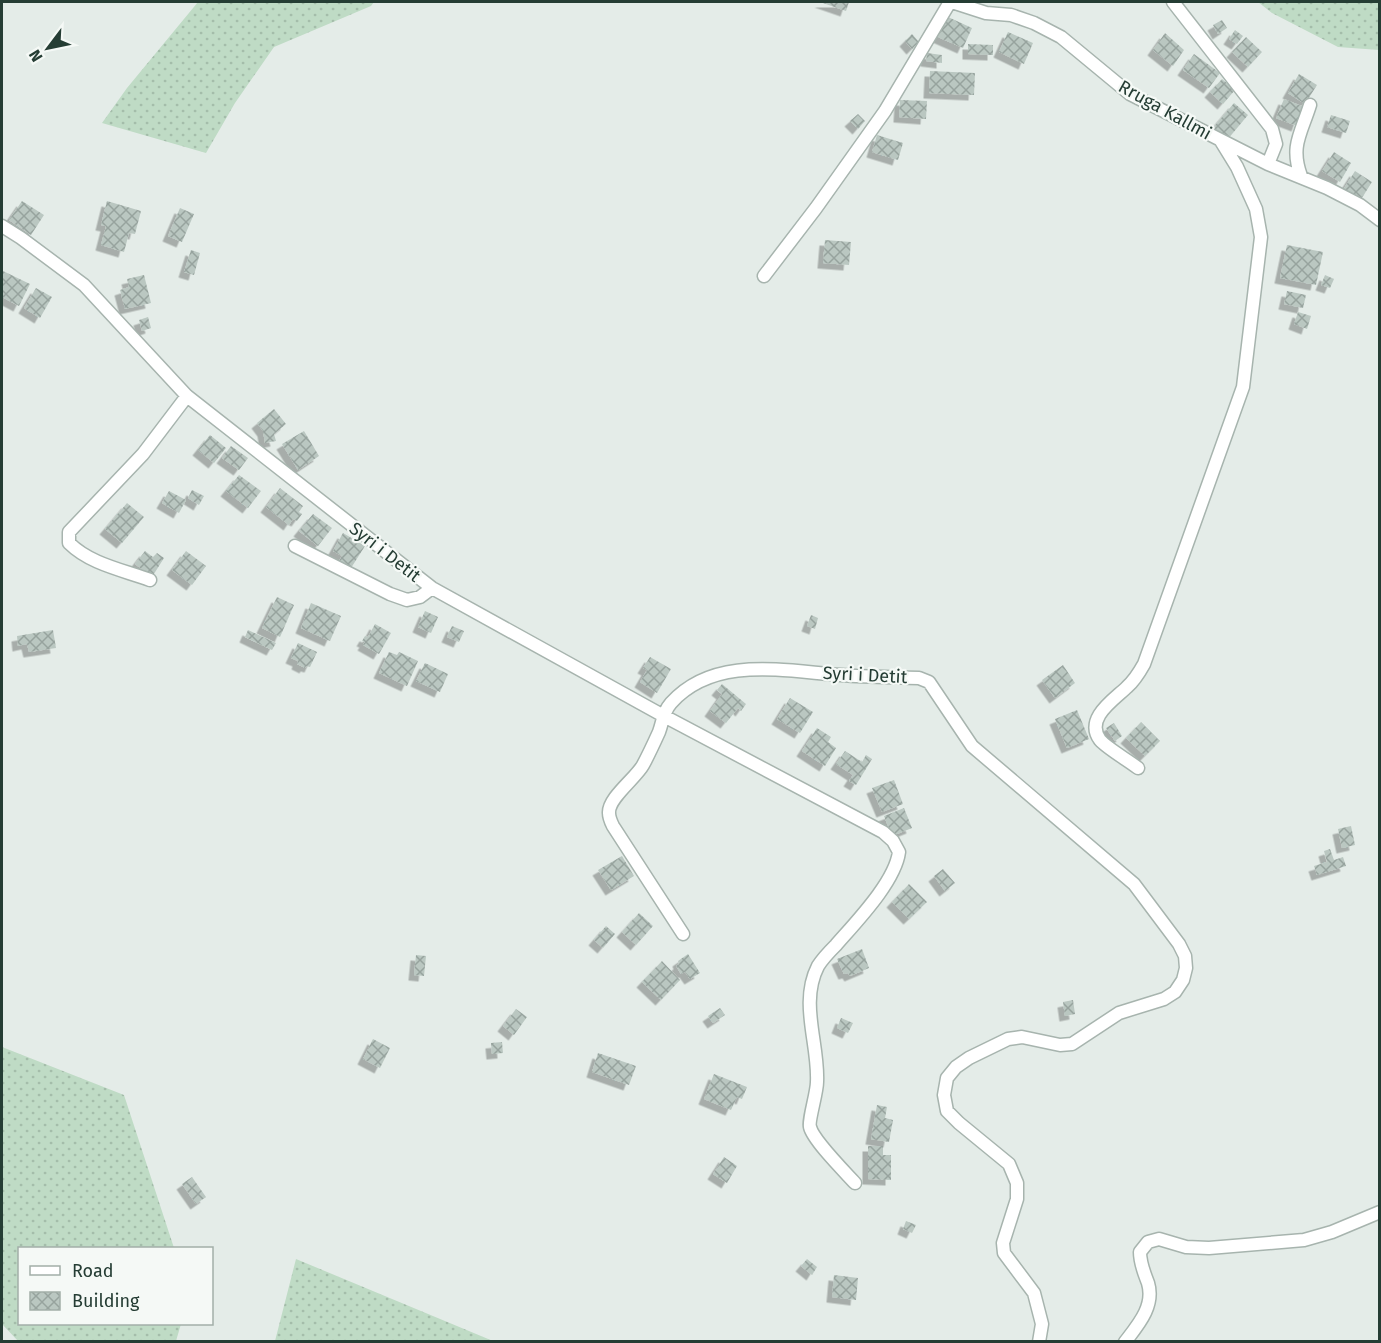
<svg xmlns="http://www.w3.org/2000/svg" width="1381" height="1343" font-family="'Fira Sans',sans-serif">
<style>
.grass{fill:url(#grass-dots)}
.building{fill:url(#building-cross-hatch);filter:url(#shadow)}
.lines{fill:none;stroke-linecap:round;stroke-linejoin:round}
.street-casing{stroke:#a7b4ae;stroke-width:15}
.street{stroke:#fff;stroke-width:12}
.labels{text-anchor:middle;stroke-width:4.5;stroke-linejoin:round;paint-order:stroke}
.street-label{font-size:18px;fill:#253d34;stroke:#f5f9f6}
</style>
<defs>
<pattern id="grass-dots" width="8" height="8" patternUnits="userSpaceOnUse" patternTransform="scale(1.5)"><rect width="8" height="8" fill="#bfdbc5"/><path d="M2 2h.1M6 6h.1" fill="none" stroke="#a4bdaa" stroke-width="1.8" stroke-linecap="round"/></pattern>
<pattern id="building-cross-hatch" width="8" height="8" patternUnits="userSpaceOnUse" patternTransform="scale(1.5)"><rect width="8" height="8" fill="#bac7c1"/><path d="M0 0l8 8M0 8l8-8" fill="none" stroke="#97a39e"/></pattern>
<filter id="shadow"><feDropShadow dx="-5.5" dy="5.5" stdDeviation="0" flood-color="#0004"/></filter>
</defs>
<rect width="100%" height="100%" fill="#e4ece8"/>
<path class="grass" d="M198,2H374L371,6L274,47L235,103L206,153L102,123L127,88Z
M1258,2H1379V50L1338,47L1272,13Z
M2,1047L124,1095L174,1248H20V1324H181L176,1341H18L2,1324Z
M296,1259L493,1341H275Z"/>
<path class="building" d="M820,2H849L846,11Z
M948,17L972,28L963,48L938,37Z
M1222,20L1227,28L1218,34L1213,25Z
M1235,30L1243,36L1237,44L1229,39Z
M1008,32L1033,43L1024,64L999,52Z
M1165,33L1184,50L1173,66L1153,50Z
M912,34L919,42L912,49L905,41Z
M1246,37L1262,52L1248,67L1232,52Z
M968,44L993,45V55L968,54Z
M927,53L942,55V63L926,61Z
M1194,54L1220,73L1209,88L1183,70Z
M930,71L975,73L974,95L929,93Z
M1299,74L1317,85L1305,104L1288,93Z
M1222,79L1235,90L1223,104L1210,92Z
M1284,99L1304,107L1297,126L1276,118Z
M900,100L927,101L926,119L899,117Z
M1234,103L1248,115L1227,140L1213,128Z
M858,114L865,121L858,129L850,121Z
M1331,115L1350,121L1346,133L1327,127Z
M877,135L903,143L898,160L872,152Z
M1334,152L1351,163L1340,182L1322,171Z
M1355,171L1372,182L1360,201L1343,190Z
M22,201L44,215L31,235L9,220Z
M107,201L141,211L135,234L129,233L124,252L101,245L106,226L101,225Z
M180,208L194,214L182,242L168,236Z
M825,240L851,242L849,265L823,263Z
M1287,245L1323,252L1316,285L1280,278Z
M191,250L200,253L194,275L184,272Z
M3,271L30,284L19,306L2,297Z
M144,275L151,303L125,309L120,290L129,287L127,279Z
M1325,275L1334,279L1330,288L1321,285Z
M36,288L52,297L40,318L24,308Z
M1287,291L1306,295L1303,308L1284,304Z
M1298,312L1311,316L1307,329L1294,324Z
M148,317L151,328L142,331L139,320Z
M274,409L286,424L274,434L276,441L265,443L263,431L257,423Z
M304,431L319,456L298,470L282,444Z
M210,435L226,448L214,463L198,450Z
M231,446L248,458L239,470L222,458Z
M239,475L261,491L248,508L226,491Z
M280,488L303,506L299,512L302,514L297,521L293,519L289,525L266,507Z
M192,490L204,496L199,505L188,498Z
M169,491L186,500L179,513L162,503Z
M127,503L144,517L122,543L105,529Z
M313,514L332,528L318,546L299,531Z
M343,533L365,546L351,568L339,561L342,556L333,551Z
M145,551L153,557L157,553L164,558L152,577L135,564Z
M186,551L206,566L192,585L172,570Z
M277,597L294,605L280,637L262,628Z
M311,603L341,616L330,641L301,628Z
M425,611L438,617L431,633L418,627Z
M811,615L818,618L815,629L807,626Z
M375,624L391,633L379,654L363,645L365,642L362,641L365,636L368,637Z
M452,626L464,631L459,642L447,637Z
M53,630L56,648L29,652L27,644L18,646L17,636Z
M248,630L276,643L272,650L245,637Z
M298,643L317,652L310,667L306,666L305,668L297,664L298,661L291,658Z
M389,652L397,655L399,652L418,661L407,686L379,673Z
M650,657L671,669L657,693L640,682L647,670L643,668Z
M425,663L448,674L440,692L416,681Z
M1063,665L1075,683L1055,698L1042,680Z
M722,684L746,704L741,711L738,708L726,723L710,711L722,694L717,690Z
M790,698L813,712L800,733L777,719Z
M1077,710L1089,739L1067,748L1055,719Z
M1141,722L1160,741L1145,756L1126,738Z
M1114,723L1122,736L1115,741L1106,728Z
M817,728L831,737L828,742L836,748L825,766L802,751Z
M845,751L862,762L866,755L872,759L856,785L849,781L853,775L836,764Z
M894,780L903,804L882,812L872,788Z
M904,808L912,828L892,836L884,816Z
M1351,826L1355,845L1342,848L1338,829Z
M1330,849L1334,860L1343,857L1346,866L1317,875L1314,866L1327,862L1324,851Z
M622,856L634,876L611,890L598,870Z
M943,869L955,883L945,891L934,876Z
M909,884L927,902L909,919L892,902Z
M639,913L653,926L636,945L622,932Z
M606,926L615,934L603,948L594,940Z
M862,949L869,968L850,976L848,973L844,974L837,959Z
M688,954L700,973L690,979L685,972L681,974L676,966L679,964L678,961Z
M416,955L426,956L424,976L414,975Z
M662,961L680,980L661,1000L642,982Z
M1073,1000L1075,1014L1065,1016L1063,1002Z
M720,1008L725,1015L713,1023L708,1016Z
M516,1009L527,1017L514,1035L503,1026Z
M841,1018L853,1023L848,1033L837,1028Z
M373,1039L390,1048L380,1068L363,1059Z
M502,1042L503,1053L492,1054L491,1043Z
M598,1053L636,1066L629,1085L592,1072Z
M714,1074L747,1087L742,1099L737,1097L731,1110L704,1099Z
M877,1105L887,1107L885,1118L893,1120L889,1142L871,1139Z
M868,1146H883V1155H891V1180L868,1179Z
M724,1157L737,1166L727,1183L713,1174Z
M192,1177L206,1197L196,1204L182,1184Z
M906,1221L916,1225L912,1233L903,1229Z
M807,1259L817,1267L812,1275L801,1266Z
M834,1275L858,1278L856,1300L832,1297Z"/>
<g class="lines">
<g class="street-casing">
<path id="street" d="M952,2L986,13L1011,15L1034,23L1061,37L1130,94L1268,164L1327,188L1360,205L1380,220
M1173,2L1272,129L1276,144L1268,164
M1301,176C1290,146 1301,134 1310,105
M2,226L21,238L84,285L187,396L432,588L662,715L883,832L893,841L899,852C895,882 856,922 836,945C830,951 823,958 818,966C799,1003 819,1044 817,1082C817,1093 808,1121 810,1127C813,1140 844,1171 855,1183
M764,276L816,208L885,111L950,2
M295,546L390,594L407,600L420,597L432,588
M150,580C123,570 90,564 69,543V532L143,454L187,396
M1138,768C1128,760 1108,749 1100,740C1084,718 1115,699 1127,687C1135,680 1139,673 1144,664L1243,387L1261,237L1256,209L1237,167L1221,141
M683,934L613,826C611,822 609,817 609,813C608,798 636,778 643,765C649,754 654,743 659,732C663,721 663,712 671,703C714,655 784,671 841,675C867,677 893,677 919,678L929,682L972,746L1134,884L1179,944L1185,956L1186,968L1183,980L1175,992L1164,999L1119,1013L1072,1044L1060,1045L1022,1037L1008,1039L969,1058L956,1067L947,1078L944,1095L947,1111L959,1123L1009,1164L1017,1183V1199L1003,1243L1004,1253L1034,1293L1042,1324L1039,1342
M1125,1342C1138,1325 1155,1306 1148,1283C1144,1272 1140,1264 1140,1252L1148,1242L1159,1239L1186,1247L1209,1248L1304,1240L1332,1232L1380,1212"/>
</g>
<use href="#street" class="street"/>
</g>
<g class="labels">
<g class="street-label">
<text transform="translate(1165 110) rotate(29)" y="6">Rruga Kallmi</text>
<text transform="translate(385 552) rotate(38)" y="6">Syri i Detit</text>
<text transform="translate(865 675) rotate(3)" y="6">Syri i Detit</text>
</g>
</g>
<rect width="1381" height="1343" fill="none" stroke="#253d34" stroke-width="6"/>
<rect x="18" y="1247" width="195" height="78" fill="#f5f9f6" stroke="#a2aea8" stroke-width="1.5"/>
<rect x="30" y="1266" width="30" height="9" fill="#ffffff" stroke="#a2aea8" stroke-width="1.5"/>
<text x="72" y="1277" font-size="18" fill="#253d34">Road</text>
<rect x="30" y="1292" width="30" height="18" fill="url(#building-cross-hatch)" stroke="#a2aea8" stroke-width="1.5"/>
<text x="72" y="1307" font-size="18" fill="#253d34">Building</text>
<g transform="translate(48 48) rotate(238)" stroke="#f5f9f6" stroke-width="4.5" paint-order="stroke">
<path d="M0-4.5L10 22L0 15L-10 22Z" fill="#253d34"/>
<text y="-9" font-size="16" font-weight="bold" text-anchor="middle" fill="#253d34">N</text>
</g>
</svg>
